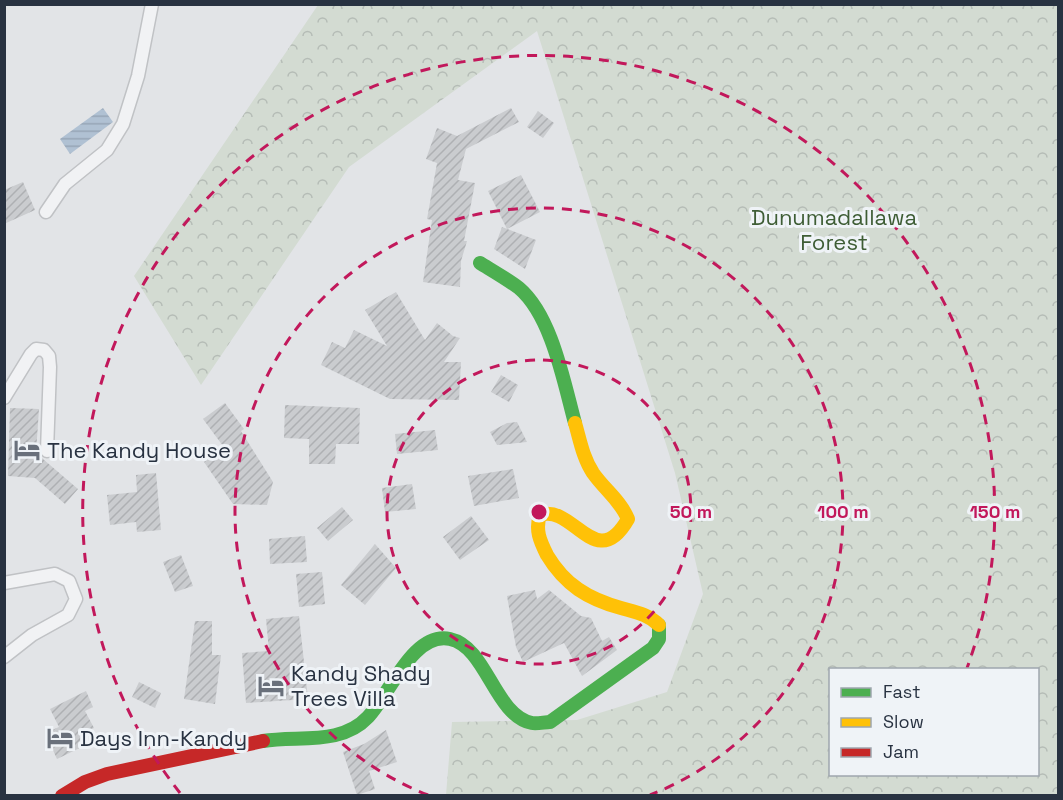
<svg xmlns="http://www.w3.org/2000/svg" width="1063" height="800" font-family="'Space Grotesk',sans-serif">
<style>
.forest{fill:url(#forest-crowns);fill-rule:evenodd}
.water{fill:url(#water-rules)}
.building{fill:url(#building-hatch)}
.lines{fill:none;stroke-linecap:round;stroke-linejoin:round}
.lane-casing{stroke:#c0c2c5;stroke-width:15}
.lane{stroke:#f1f2f4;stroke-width:12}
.fast{stroke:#4caf50;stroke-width:14}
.slow{stroke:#ffc107;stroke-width:14}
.jam{stroke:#c62828;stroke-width:14}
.ring{fill:none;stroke:#c2185b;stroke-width:3;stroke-dasharray:10 8}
.labels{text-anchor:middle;stroke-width:6;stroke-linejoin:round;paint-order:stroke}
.park-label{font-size:22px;fill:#3e5d35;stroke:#eff3f7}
.poi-label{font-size:22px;fill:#283241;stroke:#eff3f7;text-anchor:start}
.centre{fill:#c2185b;stroke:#eff3f7;stroke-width:3}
.ring-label{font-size:18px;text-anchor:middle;font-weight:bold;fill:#c2185b;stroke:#eff3f7;stroke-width:6;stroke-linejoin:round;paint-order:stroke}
</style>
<defs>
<pattern id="forest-crowns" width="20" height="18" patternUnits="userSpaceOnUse" patternTransform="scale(1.5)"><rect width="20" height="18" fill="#d3dbd2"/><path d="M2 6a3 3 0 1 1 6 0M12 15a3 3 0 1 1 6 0" fill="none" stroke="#b5bcb6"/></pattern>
<pattern id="water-rules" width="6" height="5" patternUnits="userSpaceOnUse" patternTransform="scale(1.5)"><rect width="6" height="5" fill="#b0c1d3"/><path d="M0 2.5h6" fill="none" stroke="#97a6b6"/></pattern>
<pattern id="building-hatch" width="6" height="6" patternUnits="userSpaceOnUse" patternTransform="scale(1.5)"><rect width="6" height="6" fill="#cacccf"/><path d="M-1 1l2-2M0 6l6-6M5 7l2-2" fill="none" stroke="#aeb0b3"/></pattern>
</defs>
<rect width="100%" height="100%" fill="#e2e4e7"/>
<path class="forest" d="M318,5H1058V795H446L452,722L577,720L667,692L703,594L675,473L537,31L349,167L201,385L134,276ZM830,670H1038V774H830Z"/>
<path class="water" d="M103,108L113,122L70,154L60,139Z"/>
<path class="building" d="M511,108L519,122L466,149L458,180L475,183L464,241H467L461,261L460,287L423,282L432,220L427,219L437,163L426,159L437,128L457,136Z
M538,111L554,123L543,138L527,127Z
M521,175L540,212L507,229L488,191Z
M23,182L35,210L4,224V190Z
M502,227L536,240L525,269L494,249Z
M396,292L425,340L437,323L453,336L460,338L444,362H461L459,400L390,399L321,365L332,342L345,348L354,330L387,346L365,310Z
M501,375L518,385L509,402L491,392Z
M225,403L244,429L241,431L273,482L267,505L233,504L204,462L223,446L203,419Z
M285,405L360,408L359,444H336L335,464H309V439L284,438Z
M10,408L39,409L36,453L78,489L65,504L35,478L8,476Z
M517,422L527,442L497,445L490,432L507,423Z
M435,430L438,450L397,454L395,434Z
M513,469L519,498L474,506L468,476Z
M156,473L161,530L137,532L136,522L110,525L107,495L137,492L136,475Z
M412,484L416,509L385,512L382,488Z
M342,507L353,520L328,541L317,528Z
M471,516L489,540L460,560L443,537Z
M305,536L307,562L270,564L269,539Z
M375,544L396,568L365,605L341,585Z
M181,555L193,586L175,592L163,562Z
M322,572L325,604L299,607L296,574Z
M535,590L537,599L549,590L581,616L591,618L602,641L609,637L617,650L582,676L564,643L523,662L516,647L507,596Z
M299,616L308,699L246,703L242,653L269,651L266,619Z
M195,621H212V655H221L215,704L184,699Z
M139,682L161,693L155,708L132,697Z
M86,691L93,707L85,711L94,728L83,733L88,744L57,759L45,733L59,727L50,709Z
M386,730L397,762L369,771L375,789L357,795L343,752L364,744Z"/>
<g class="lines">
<g class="lane-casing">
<path id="lane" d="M46,212L65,184L107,150L123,124L138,76L152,4
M4,398L31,354L36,349L44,350L49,356L50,367L47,451
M4,583L55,574L69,581L76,599L68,615L32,635L4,657"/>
</g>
<use href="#lane" class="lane"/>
<path class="fast" d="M480,263C493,271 507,279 519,288C552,316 564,383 575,423
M263,741C298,735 341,746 368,717C390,694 413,631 450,639C487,647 494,715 532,723C537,724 545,722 550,722L653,648L659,639V625"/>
<path class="slow" d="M575,423C580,440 583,458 593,473C605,490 620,500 628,519C596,575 573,503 540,515C535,530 540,541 547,555C565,585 588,599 621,608C635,612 648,614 659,625"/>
<path class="jam" d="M62,796L85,782L107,774L263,741"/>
</g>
<g class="ring">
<circle cx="539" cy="512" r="152"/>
<path d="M428 795A304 304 0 1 1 650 795"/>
<path d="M180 793A456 456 0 1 1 967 668"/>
</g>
<defs>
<g id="hotel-bare" transform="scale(2.07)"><path d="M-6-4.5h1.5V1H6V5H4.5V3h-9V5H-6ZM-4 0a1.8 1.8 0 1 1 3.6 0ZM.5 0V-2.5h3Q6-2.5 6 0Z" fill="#69707b" stroke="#eff3f7" stroke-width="2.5" paint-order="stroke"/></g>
</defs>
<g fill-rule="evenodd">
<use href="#hotel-bare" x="27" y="450"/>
<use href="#hotel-bare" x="271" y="686"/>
<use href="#hotel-bare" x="60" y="738"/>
</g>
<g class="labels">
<g class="park-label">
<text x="834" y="225">Dunumadallawa<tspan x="834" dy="25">Forest</tspan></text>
</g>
<g class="poi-label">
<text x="47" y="458">The Kandy House</text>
<text x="291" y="681">Kandy Shady<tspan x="291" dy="25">Trees Villa</tspan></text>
<text x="80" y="746">Days Inn-Kandy</text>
</g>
</g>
<circle cx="539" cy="512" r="9" class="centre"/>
<g class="ring-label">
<text x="691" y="518">50 m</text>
<text x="843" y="518">100 m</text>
<text x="995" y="518">150 m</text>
</g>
<rect width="1063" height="800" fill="none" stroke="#283241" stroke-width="12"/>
<rect x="829" y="668" width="210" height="108" fill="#eff3f7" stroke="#9fa6ae" stroke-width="1.5"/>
<rect x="841" y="688" width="30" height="9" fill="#4caf50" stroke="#9fa6ae" stroke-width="1.5"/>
<text x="883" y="698" font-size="18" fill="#283241">Fast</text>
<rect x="841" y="718" width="30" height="9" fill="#ffc107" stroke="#9fa6ae" stroke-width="1.5"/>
<text x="883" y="728" font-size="18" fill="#283241">Slow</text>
<rect x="841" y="748" width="30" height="9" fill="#c62828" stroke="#9fa6ae" stroke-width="1.5"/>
<text x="883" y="758" font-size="18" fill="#283241">Jam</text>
</svg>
